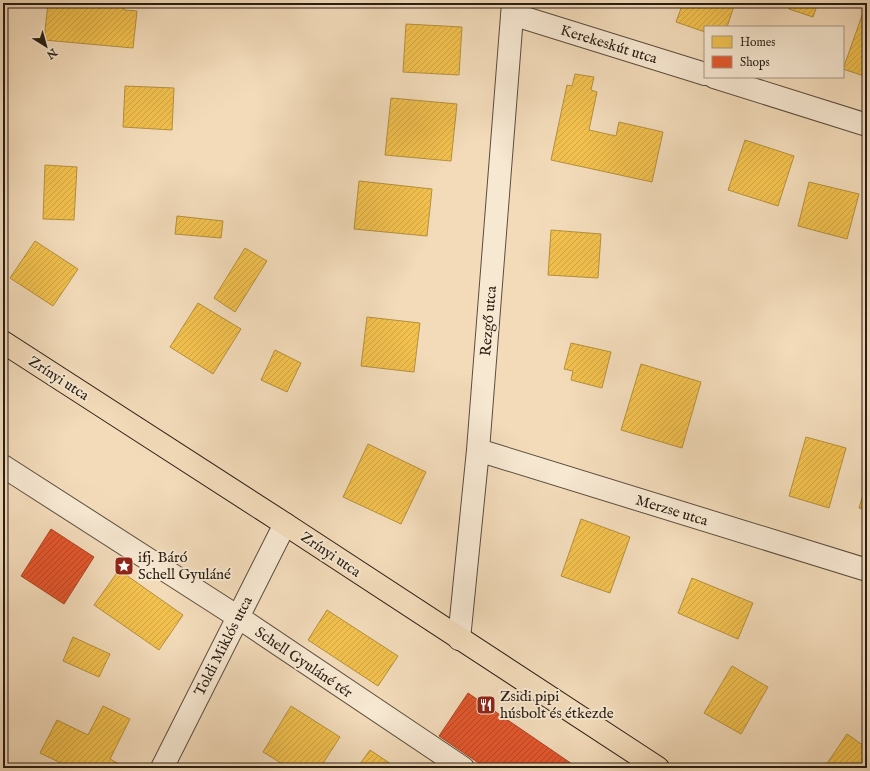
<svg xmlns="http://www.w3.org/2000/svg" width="870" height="771" font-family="'IM FELL English',serif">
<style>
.homes{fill:url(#homes-hatch);stroke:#b5903c}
.shops{fill:url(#shops-hatch);stroke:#ac4626}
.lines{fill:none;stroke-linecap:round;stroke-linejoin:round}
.minor-casing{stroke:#5b4d3d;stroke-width:24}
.major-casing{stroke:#281e13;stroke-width:24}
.minor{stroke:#f7e8d2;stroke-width:22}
.major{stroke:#f3dbba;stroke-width:22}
.labels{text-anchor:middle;stroke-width:4;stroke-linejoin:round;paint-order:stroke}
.street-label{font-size:15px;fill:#281e13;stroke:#f7e8d2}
.poi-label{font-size:15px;fill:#281e13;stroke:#f7e8d2;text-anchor:start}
</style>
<defs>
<pattern id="homes-hatch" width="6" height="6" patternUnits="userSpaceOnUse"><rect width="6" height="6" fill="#f2c14e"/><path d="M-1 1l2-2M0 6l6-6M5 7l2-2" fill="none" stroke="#d0a543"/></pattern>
<pattern id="shops-hatch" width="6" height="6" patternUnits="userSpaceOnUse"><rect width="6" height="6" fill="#e4572e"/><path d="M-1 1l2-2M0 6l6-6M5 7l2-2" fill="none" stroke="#b94726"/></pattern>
</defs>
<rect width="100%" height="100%" fill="#f3dbba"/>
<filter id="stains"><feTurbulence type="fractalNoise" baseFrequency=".005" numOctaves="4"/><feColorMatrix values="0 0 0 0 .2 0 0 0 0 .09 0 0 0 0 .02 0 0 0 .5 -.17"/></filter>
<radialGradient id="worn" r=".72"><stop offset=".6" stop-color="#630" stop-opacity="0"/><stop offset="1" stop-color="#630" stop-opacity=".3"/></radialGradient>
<path class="homes" d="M48,3H125L124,10L137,11L133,48L44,40Z
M683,3H735L727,27H705V32L676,22Z
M791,3H818L813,17L789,9Z
M865,7L867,8V77L843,69Z
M406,24L462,27L459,75L403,72Z
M575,74L594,77L591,90L597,92L589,130L616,136L619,122L663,132L652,182L551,160L567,85L572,86Z
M125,86L174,88L172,130L123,127Z
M391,98L457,104L451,161L385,155Z
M745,140L794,156L778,206L728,190Z
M45,165L77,167L74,220L43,219Z
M359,181L432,189L427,236L354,229Z
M809,182L859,194L847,239L798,226Z
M177,216L223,221L221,238L175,234Z
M551,230L601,234L598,278L548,275Z
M35,241L78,269L53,306L10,278Z
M245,248L267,261L235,312L214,298Z
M198,303L241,329L213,374L170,347Z
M367,317L420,323L414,372L361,366Z
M571,343L611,352L602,388L571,380L573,371L564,369Z
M275,350L301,363L287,392L261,380Z
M641,364L701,382L682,448L621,430Z
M806,437L846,448L829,508L789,496Z
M368,444L426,472L401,524L343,497Z
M867,482V510L859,508Z
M581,519L630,537L610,593L561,576Z
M119,570L183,615L159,650L94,605Z
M692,578L753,603L738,639L678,613Z
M327,610L398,656L378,686L308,640Z
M73,637L110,654L99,677L63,661Z
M867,644V662L862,660Z
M732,666L768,687L741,734L704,713Z
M103,706L130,719L110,759L121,765L120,768H64L65,765L40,753L57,720L88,735Z
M291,706L340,737L320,768H289L263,752Z
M847,734L867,748L866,768H824Z
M370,750L397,768H357Z"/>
<path class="shops" d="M51,529L94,557L64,604L21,576Z
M468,693L578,768H486L439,736Z"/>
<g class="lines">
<g class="minor-casing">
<path id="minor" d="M512,14L705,74
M714,77L867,125
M478,450L867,570
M3,466L238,617L463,768
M459,639L478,450L513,3
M162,768L285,524"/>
</g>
<g class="major-casing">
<path id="major" d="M3,342L285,524L658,768"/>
</g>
<use href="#minor" class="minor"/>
<use href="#major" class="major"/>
</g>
<defs>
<g id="sight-square" transform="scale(1)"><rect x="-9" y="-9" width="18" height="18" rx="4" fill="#8f2418" stroke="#f7e8d2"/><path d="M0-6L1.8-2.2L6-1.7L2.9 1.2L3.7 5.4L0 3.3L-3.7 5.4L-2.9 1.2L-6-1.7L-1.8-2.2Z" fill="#fff"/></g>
<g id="restaurant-square" transform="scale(1)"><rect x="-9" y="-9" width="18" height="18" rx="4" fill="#8f2418" stroke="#f7e8d2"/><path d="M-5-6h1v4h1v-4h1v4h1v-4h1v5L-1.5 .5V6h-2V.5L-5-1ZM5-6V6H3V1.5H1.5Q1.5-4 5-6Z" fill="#fff"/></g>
</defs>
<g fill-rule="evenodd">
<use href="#sight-square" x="124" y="566"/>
<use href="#restaurant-square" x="486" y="705"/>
</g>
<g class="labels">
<g class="street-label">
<text transform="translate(609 44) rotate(17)" y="5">Kerekeskút utca</text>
<text transform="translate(488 321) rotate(-85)" y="5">Rezgő utca</text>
<text transform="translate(59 378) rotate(33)" y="5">Zrínyi utca</text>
<text transform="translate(672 510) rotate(17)" y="5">Merzse utca</text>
<text transform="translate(331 554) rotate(34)" y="5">Zrínyi utca</text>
<text transform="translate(223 646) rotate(-63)" y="5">Toldi Miklós utca</text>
<text transform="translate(304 662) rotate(34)" y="5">Schell Gyuláné tér</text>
</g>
<g class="poi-label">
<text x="138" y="562">ifj. Báró<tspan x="138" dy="17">Schell Gyuláné</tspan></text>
<text x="500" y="701">Zsidi pipi<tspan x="500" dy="17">húsbolt és étkezde</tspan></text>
</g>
</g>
<rect width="870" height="771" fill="none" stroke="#f3dbba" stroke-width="16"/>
<rect x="4" y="4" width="862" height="763" fill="none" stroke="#281e13" stroke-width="2"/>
<rect x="8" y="8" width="854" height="755" fill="none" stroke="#281e13"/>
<rect x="704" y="26" width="140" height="52" fill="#f7e8d2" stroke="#a49786"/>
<rect x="712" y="36" width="20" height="12" fill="#f2c14e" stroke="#a49786"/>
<text x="740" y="46" font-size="12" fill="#281e13">Homes</text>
<rect x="712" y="56" width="20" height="12" fill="#e4572e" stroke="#a49786"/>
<text x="740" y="66" font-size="12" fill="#281e13">Shops</text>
<g transform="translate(46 46) rotate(143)" stroke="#f7e8d2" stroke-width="3" paint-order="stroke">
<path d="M0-3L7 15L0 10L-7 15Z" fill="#281e13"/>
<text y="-6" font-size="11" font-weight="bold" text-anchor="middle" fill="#281e13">N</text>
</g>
<rect width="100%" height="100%" filter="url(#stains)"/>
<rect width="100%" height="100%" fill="url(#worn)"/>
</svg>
